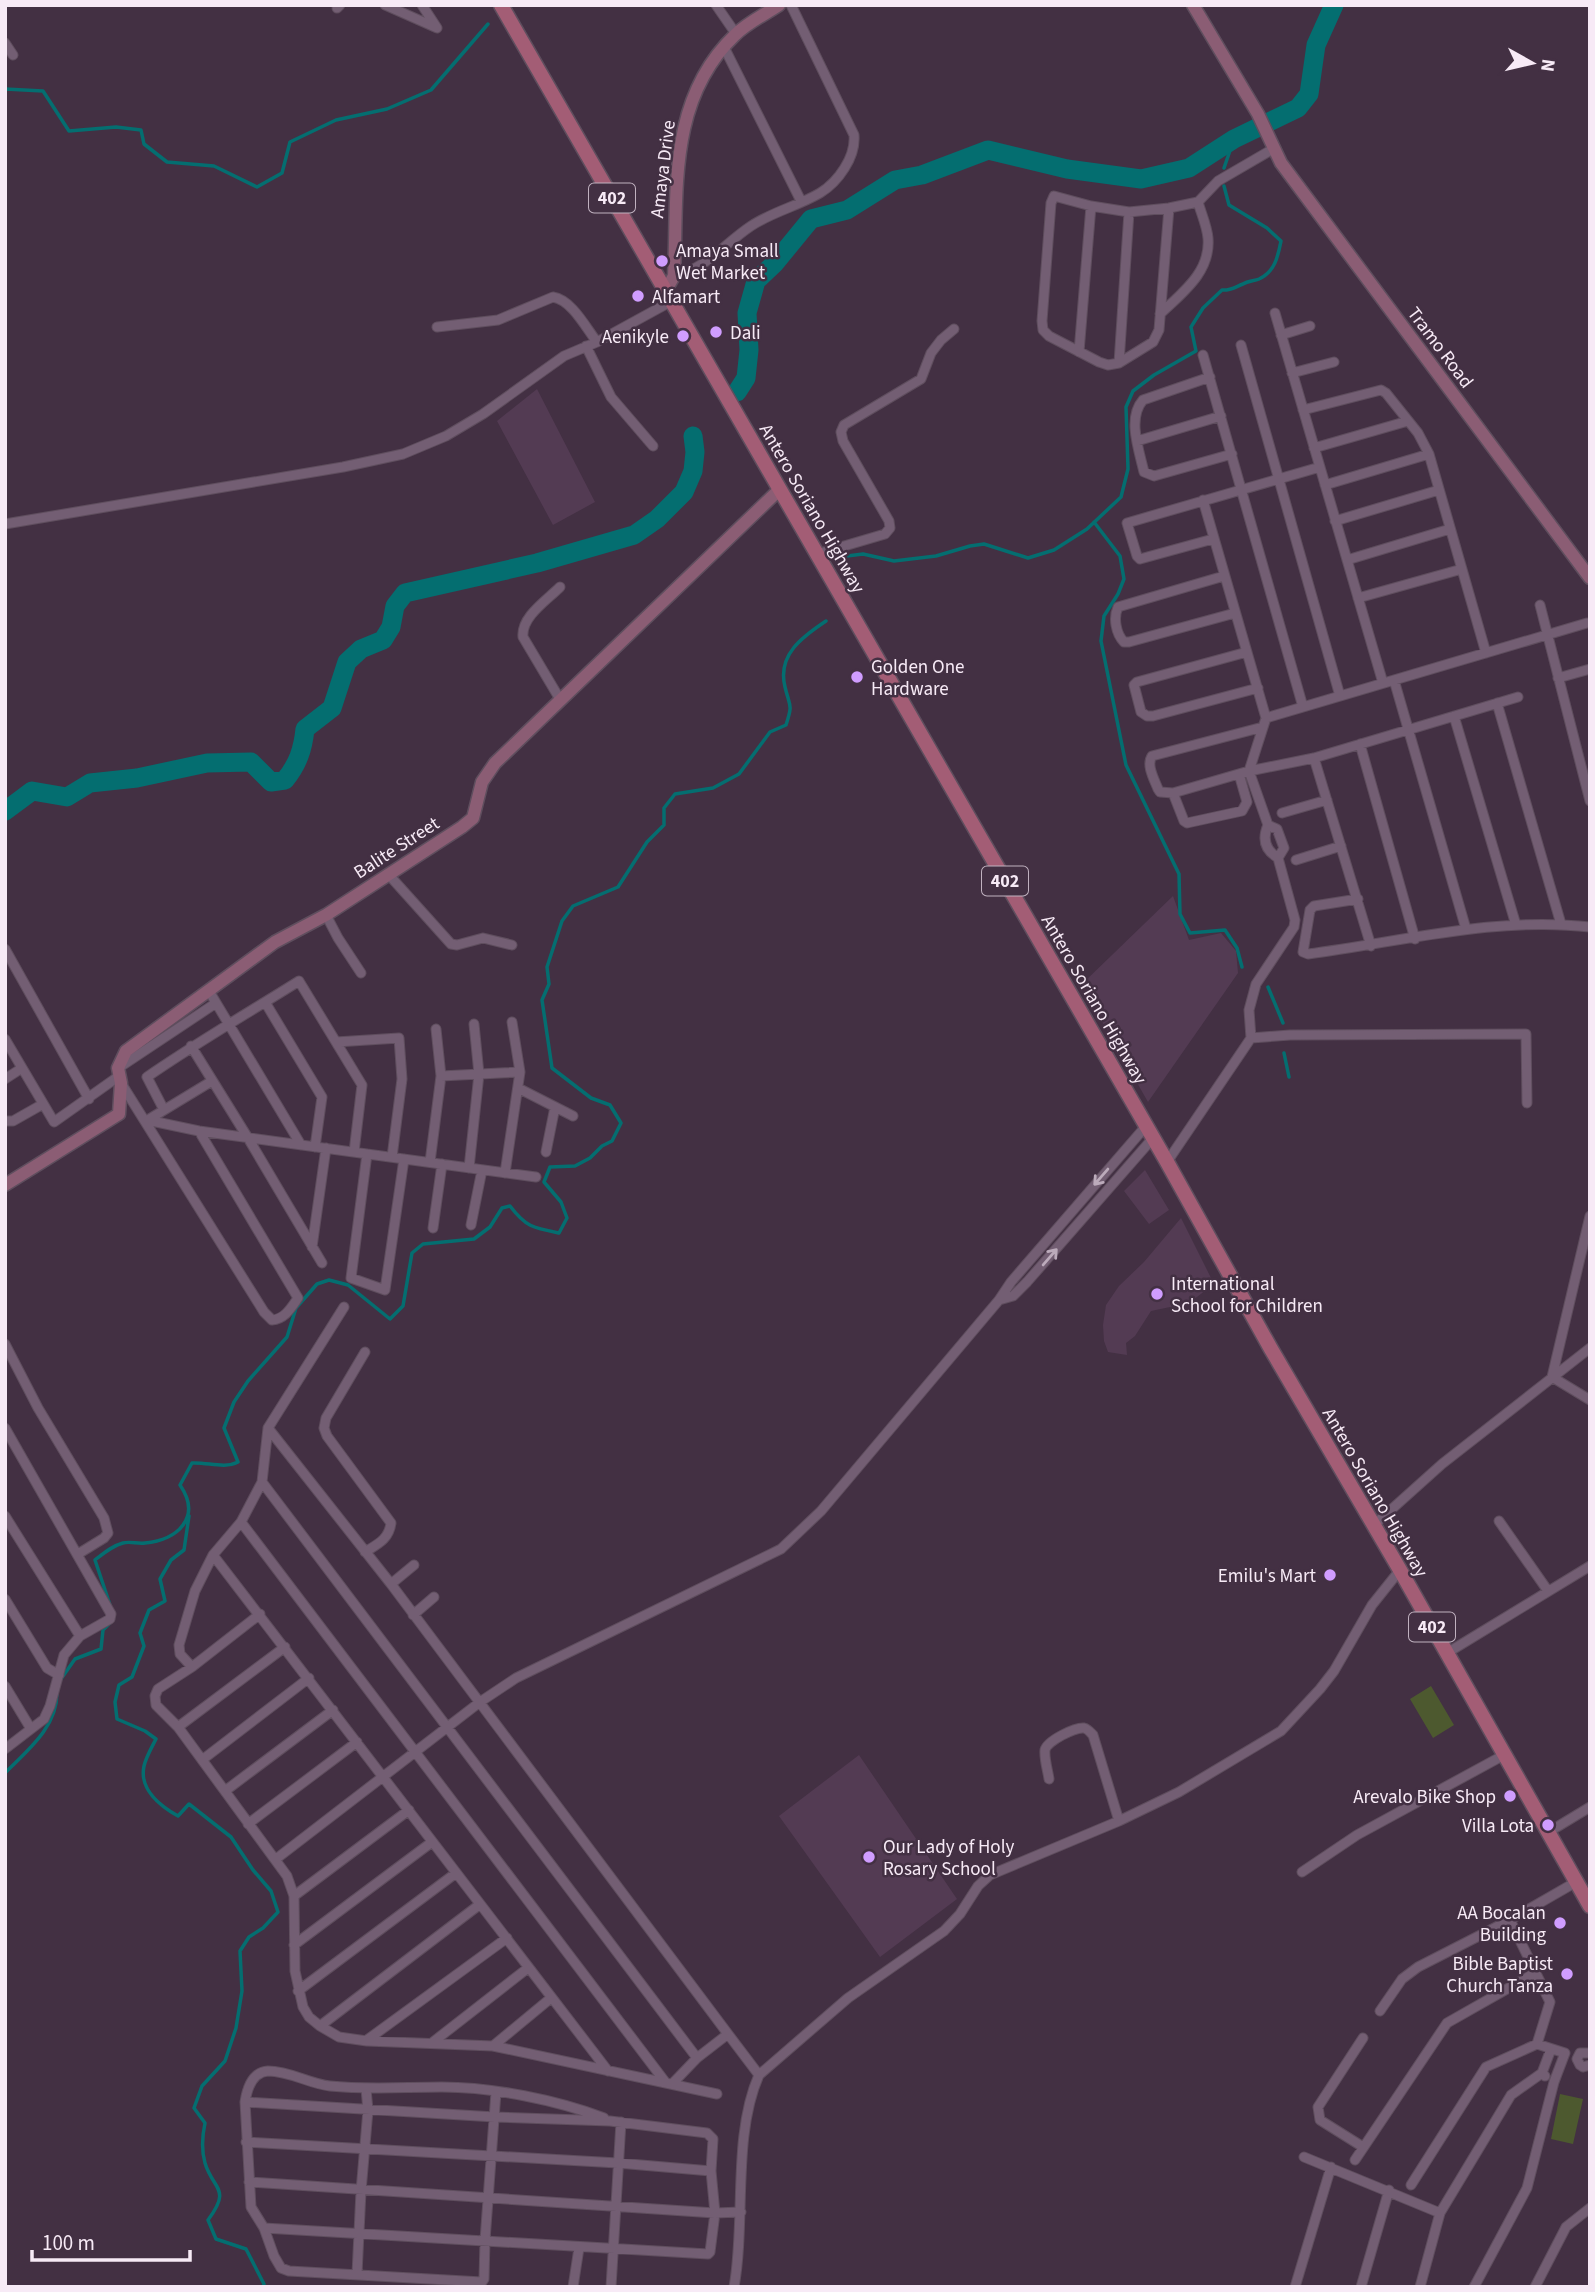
<svg xmlns="http://www.w3.org/2000/svg" width="1595" height="2292" font-family="'Source Sans 3',sans-serif">
<style>
.built{fill:#533b53}
.green{fill:#4d592f}
.lines{fill:none;stroke-linecap:round;stroke-linejoin:round}
.stream{stroke:#046e70;stroke-width:3.5}
.river{stroke:#046e70;stroke-width:19}
.street-casing{stroke:#5f4e5e;stroke-width:11}
.secondary-casing{stroke:#5f4e5e;stroke-width:15}
.primary-casing{stroke:#5f4e5e;stroke-width:17}
.street{stroke:#735e73;stroke-width:9}
.secondary{stroke:#8b5d74;stroke-width:12}
.primary{stroke:#a35d75;stroke-width:14}
.oneway{stroke:#bcabbb}
.poi-dot{fill:#d09dff;stroke:#433043;stroke-width:2.5}
.labels{text-anchor:middle;stroke-width:5;stroke-linejoin:round;paint-order:stroke}
.shield{fill:#433043;stroke:#c1b2c0;stroke-width:2}
.shield-label{font-size:18px;font-weight:bold;fill:#f7eaf6}
.street-label{font-size:19px;fill:#f7eaf6;stroke:#433043}
.poi-label{font-size:19px;fill:#f7eaf6;stroke:#433043;text-anchor:start}
</style>
<rect width="100%" height="100%" fill="#433043"/>
<path class="built" d="M537,389L595,502L553,525L497,421Z
M1173,896L1189,940L1221,933L1236,951L1238,973L1148,1102L1081,985Z
M1145,1170L1169,1210L1149,1224L1124,1191Z
M1181,1218L1214,1284L1189,1303L1151,1311L1135,1336L1126,1343L1127,1355L1108,1352L1104,1341L1103,1325L1106,1305L1119,1286L1144,1262Z
M859,1755L957,1899L880,1957L779,1816Z"/>
<path class="green" d="M1431,1686L1454,1725L1433,1738L1410,1699Z
M1560,2094L1583,2099L1573,2144L1551,2139Z"/>
<g class="lines">
<path class="stream" d="M5,89L43,91L69,131L116,127L141,130L144,144L167,162L214,166L257,187L282,173L290,142L336,120L387,109L431,90L488,24
M1224,168L1234,139
M1094,522L1120,556L1124,579L1118,594L1104,616L1101,641L1126,765L1179,874L1180,914L1190,933L1225,930L1237,948L1242,967
M847,556L863,554L894,561L936,556L970,546L984,544L1028,558L1054,550L1087,529L1121,497L1128,469L1126,407L1133,391L1154,375L1196,351L1191,327L1203,308L1222,290C1230,291 1235,287 1243,284C1248,281 1254,281 1259,279C1275,272 1278,256 1281,241L1267,228L1229,205L1224,186
M1268,987L1283,1023
M1284,1053L1289,1077
M189,1516L184,1550L171,1560L160,1579L165,1601L149,1610L140,1633L144,1646L132,1677L119,1685L115,1702L117,1719L145,1731L156,1739C152,1747 146,1757 144,1766C139,1789 160,1806 178,1816L189,1804L231,1837L253,1870L271,1891L278,1912L263,1928L249,1937L240,1951L242,1991L236,2028L225,2061L202,2086L194,2108L205,2123C202,2137 201,2149 205,2163C213,2190 232,2188 208,2220L216,2239L246,2249L264,2284L263,2287
M110,1605L95,1560C104,1553 112,1546 123,1543C130,1541 137,1544 145,1543C178,1540 202,1517 180,1485L192,1463C208,1462 224,1469 238,1462L224,1428L234,1402L248,1381L287,1337L296,1308L317,1284L329,1280L348,1285L390,1319L403,1306L412,1253L423,1244L474,1239L490,1227L502,1208L510,1206C526,1227 533,1228 559,1233L567,1218L561,1202L544,1182L550,1167L575,1166L590,1158L602,1146L612,1141L621,1123L610,1105L591,1098L552,1068L542,1000L549,984L547,967L562,921L573,906L618,887L647,842L664,825V808L675,794L713,788L739,774L770,732L786,725C793,703 790,708 785,687C777,655 802,637 826,621
M61,1679L75,1659L101,1649L103,1630L109,1624
M5,1773C28,1750 57,1727 57,1693"/>
<path class="river" d="M737,392L746,378L749,350L747,313L756,281L775,263L811,219L847,210L895,180L922,175L988,150L1067,169L1141,179L1189,168L1234,139L1298,108L1309,94L1316,45L1334,5
M5,811L32,791L67,797L90,783L137,778L207,763L251,762L271,782L285,780C298,764 303,749 305,729L332,708L347,662L361,649L383,640L391,627L395,606L405,593L537,563L634,535L657,519L684,492L693,471L695,452L693,436"/>
<g class="street-casing">
<path id="street" d="M385,5L437,28L422,5
M716,5L736,34
M337,8L340,5
M5,43L13,55
M724,47L801,201
M1169,208L1159,330L1153,342L1119,363L1108,365L1099,362L1049,336L1043,330L1042,321L1051,203L1054,196L1091,206L1129,212L1169,208L1198,202L1218,181L1273,149
M674,276C706,269 724,244 751,226C772,212 798,206 820,193C838,182 856,157 854,135L791,5
M1275,313L1383,683
M1160,314C1182,293 1211,272 1208,238C1207,226 1201,213 1198,202
M437,327L498,320L553,297C572,300 586,328 597,342
M1281,335L1310,326
M1241,345L1340,696
M586,346L611,397L653,446
M1079,352L1091,206
M1203,355L1303,707
M1119,363L1129,212
M1292,373L1334,362
M1210,377L1143,400C1127,418 1139,450 1144,472L1154,476L1232,454
M1303,410L1381,390L1386,393L1418,433L1429,454L1486,653
M1137,441L1221,416
M1314,448L1408,421
M1325,485L1429,454
M1203,500L1266,718
M1335,521L1439,490
M5,524L343,467L403,454L446,436L483,414L564,356L597,342L670,302
M1213,539L1140,559L1137,556L1127,523L1320,467
M817,554L885,534L890,528L889,521L843,441L841,432L844,425L921,379L931,353L941,340L954,329
M1347,560L1450,529
M1224,576L1118,607C1113,618 1116,634 1124,642H1129L1235,613
M560,587C546,601 521,617 523,637L561,701
M1358,598L1462,569
M1540,605L1590,801
M1247,652L1137,682L1134,685L1141,712L1147,716H1153L1258,688
M1558,678L1590,669
M1394,680L1466,929
M1497,703L1561,924
M1454,716L1516,925
M1263,727L1152,756C1146,765 1154,779 1158,789L1160,792L1173,793L1249,771L1314,758L1518,697
M1360,744L1415,939
M1314,758L1371,946
M1173,793L1184,821L1187,823L1242,811L1247,802L1239,774
M1282,813L1327,800
M1268,825C1262,839 1265,850 1278,858
M1296,860L1341,846
M389,875L451,944L457,945L483,938L512,945
M1358,899L1314,906L1310,910L1303,952L1308,954C1401,942 1495,916 1590,927
M326,915L338,938L361,973
M5,949L89,1099
M209,991L301,1145
M265,1002L322,1097L315,1147
M1251,1038L1249,1010L1256,984L1294,927L1295,920L1278,858L1284,848L1277,829L1268,825L1249,771L1266,718L1587,623
M5,1039L54,1122L119,1076
M336,1042L399,1038L402,1079L392,1157
M191,1046L248,1138L322,1263
M120,1067L216,1003
M441,1076L520,1072
M5,1079L22,1068
M121,1083L264,1312L272,1320C285,1319 291,1308 298,1298L199,1131
M518,1088L573,1116
M164,1110L147,1077C196,1043 248,1013 299,981L362,1085L354,1152
M147,1120L199,1131L536,1177
M5,1121H13L43,1104
M146,1121L212,1081
M546,1152L555,1107
M367,1154L351,1278L385,1290L404,1159
M430,1162L441,1076L436,1029
M1167,1162L1251,1038L1290,1035L1526,1034L1527,1103
M469,1168L479,1074L474,1024
M505,1173L520,1072L512,1022
M1590,1216L1552,1377L1590,1400
M471,1225L482,1170
M433,1228L442,1164
M312,1247L326,1148
M999,1300L1013,1296L1027,1282L1153,1138
M5,1344L38,1408L104,1518L108,1533L104,1538L78,1554
M365,1352L326,1418L324,1428L327,1436L391,1523C389,1539 378,1544 365,1552
M5,1428L111,1614L110,1619L80,1636L64,1655L50,1706L44,1719L5,1749
M268,1428L391,1584L728,2034L697,2058L672,2084
M262,1482L697,2058
M5,1516L80,1636
M1499,1521L1548,1591
M241,1522L666,2083
M1374,1525L1442,1464L1590,1348
M213,1555L608,2071
M391,1584L414,1565
M5,1599L47,1668L59,1675
M260,1614L192,1667L158,1689L155,1696L156,1705L178,1727L287,1876L294,1896L295,1971L303,2007L309,2017L320,2026L339,2037L367,2041L493,2046L717,2094
M413,1615L434,1597
M1447,1653L1590,1566
M192,1667L180,1654L179,1645L195,1591L213,1555L241,1522L262,1482L268,1428L344,1307
M5,1686L31,1729
M178,1727L285,1647
M202,1760L309,1678
M1049,1779C1048,1771 1044,1759 1045,1750C1047,1741 1075,1727 1084,1728C1088,1729 1090,1732 1093,1735L1119,1821
M225,1791L333,1710
M248,1824L357,1742
M1547,1833L1590,1807
M276,1859L480,1702L516,1678L781,1549L821,1511L999,1300L1011,1282L1146,1126
M1302,1872L1357,1835L1504,1755
M294,1896L409,1810
M294,1945L432,1842
M298,1991L456,1873
M1380,2011L1402,1979L1418,1967L1510,1920L1576,1882
M320,2026L479,1905
M728,2034L759,2075
M1363,2038L1318,2107L1320,2120L1363,2147
M367,2040L507,1938
M433,2042L528,1968
M493,2046L551,1998
M1590,2053H1580L1577,2059L1580,2065L1583,2067L1590,2065
M1545,2076L1542,2073L1551,2049
M496,2092L485,2240L484,2279L482,2282L289,2271L281,2268L274,2256L264,2228L251,2207L245,2102C247,2089 252,2072 268,2071C290,2071 310,2084 330,2086C368,2090 405,2087 442,2087C492,2087 557,2100 604,2118
M245,2102L495,2117L610,2121L707,2133L713,2139L711,2171L715,2213L710,2252L708,2254L264,2228
M246,2142L618,2163L711,2171
M1304,2157L1440,2213
M1355,2160L1447,2023L1535,1973
M249,2182L715,2213L741,2212
M1411,2185L1486,2067L1537,2044
M357,2274L361,2191L368,2110L366,2089
M573,2287L579,2248
M611,2287L621,2122
M734,2287C746,2221 732,2136 759,2075L848,1998L944,1931L960,1914L978,1886L990,1875L1119,1821L1179,1792L1281,1731L1320,1689L1334,1671L1372,1605L1400,1570
M1295,2287L1331,2167
M1361,2287L1389,2190
M1420,2287L1440,2213L1511,2095L1542,2073
M1474,2287L1527,2188L1554,2082L1565,2053L1537,2044L1550,2002L1510,1920
M1535,2287L1566,2227L1590,2208"/>
</g>
<g class="secondary-casing">
<path id="secondary" d="M1193,5L1258,114L1281,163L1590,578
M663,286L670,283L674,276C678,191 667,100 735,35C747,23 764,15 779,5
M5,1185L119,1114L121,1083L118,1068L126,1051L275,942L326,915L462,827L473,818L482,782L495,763L780,489"/>
</g>
<g class="primary-casing">
<path id="primary" d="M501,5L1167,1162L1271,1349L1400,1570L1590,1906"/>
</g>
<use href="#street" class="street"/>
<use href="#secondary" class="secondary"/>
<use href="#primary" class="primary"/>
</g>
<defs><path id="oneway-shaft" d="M-6 0H5M1.5-3L5.5 0L1.5 3" fill="none" stroke-width="1.6" stroke-linecap="round" stroke-linejoin="round" transform="scale(1.75)"/></defs>
<g class="oneway">
<use href="#oneway-shaft" transform="translate(1101 1177) rotate(131)"/>
<use href="#oneway-shaft" transform="translate(1050 1257) rotate(-49)"/>
</g>
<g class="poi-dot">
<circle cx="662" cy="261" r="7"/>
<circle cx="638" cy="296" r="7"/>
<circle cx="716" cy="332" r="7"/>
<circle cx="683" cy="336" r="7"/>
<circle cx="857" cy="677" r="7"/>
<circle cx="1157" cy="1294" r="7"/>
<circle cx="1330" cy="1575" r="7"/>
<circle cx="1510" cy="1796" r="7"/>
<circle cx="1548" cy="1825" r="7"/>
<circle cx="869" cy="1857" r="7"/>
<circle cx="1560" cy="1923" r="7"/>
<circle cx="1567" cy="1974" r="7"/>
</g>
<g class="labels">
<g class="shield">
<rect x="589" y="183.5" width="46" height="29" rx="5"/>
<rect x="982" y="866.5" width="46" height="29" rx="5"/>
<rect x="1409" y="1612.5" width="46" height="29" rx="5"/>
</g>
<g class="shield-label">
<text x="612" y="204">402</text>
<text x="1005" y="887">402</text>
<text x="1432" y="1633">402</text>
</g>
<g class="street-label">
<text transform="translate(662 169) rotate(-83)" y="7">Amaya Drive</text>
<text transform="translate(1441 347) rotate(53)" y="7">Tramo Road</text>
<text transform="translate(813 508) rotate(60)" y="7">Antero Soriano Highway</text>
<text transform="translate(396 847) rotate(-33)" y="7">Balite Street</text>
<text transform="translate(1095 999) rotate(60)" y="7">Antero Soriano Highway</text>
<text transform="translate(1376 1492) rotate(60)" y="7">Antero Soriano Highway</text>
</g>
<g class="poi-label">
<text x="676" y="257">Amaya Small<tspan x="676" dy="22">Wet Market</tspan></text>
<text x="652" y="303">Alfamart</text>
<text x="730" y="339">Dali</text>
<text x="669" y="343" text-anchor="end">Aenikyle</text>
<text x="871" y="673">Golden One<tspan x="871" dy="22">Hardware</tspan></text>
<text x="1171" y="1290">International<tspan x="1171" dy="22">School for Children</tspan></text>
<text x="1316" y="1582" text-anchor="end">Emilu's Mart</text>
<text x="1496" y="1803" text-anchor="end">Arevalo Bike Shop</text>
<text x="1534" y="1832" text-anchor="end">Villa Lota</text>
<text x="883" y="1853">Our Lady of Holy<tspan x="883" dy="22">Rosary School</tspan></text>
<text x="1546" y="1919" text-anchor="end">AA Bocalan<tspan x="1546" dy="22">Building</tspan></text>
<text x="1553" y="1970" text-anchor="end">Bible Baptist<tspan x="1553" dy="22">Church Tanza</tspan></text>
</g>
</g>
<rect width="1595" height="2292" fill="none" stroke="#f7eaf6" stroke-width="14"/>
<g transform="translate(1532 63) rotate(98)" stroke="#433043" stroke-width="5" paint-order="stroke">
<path d="M0-5L12 26L0 18L-12 26Z" fill="#f7eaf6"/>
<text y="-10" font-size="19" font-weight="bold" text-anchor="middle" fill="#f7eaf6">N</text>
</g>
<path d="M32 2250v10h158v-10" fill="none" stroke="#f7eaf6" stroke-width="3.5"/>
<text x="42" y="2250" font-size="21" fill="#f7eaf6" stroke="#433043" stroke-width="5" paint-order="stroke">100 m</text>
</svg>
